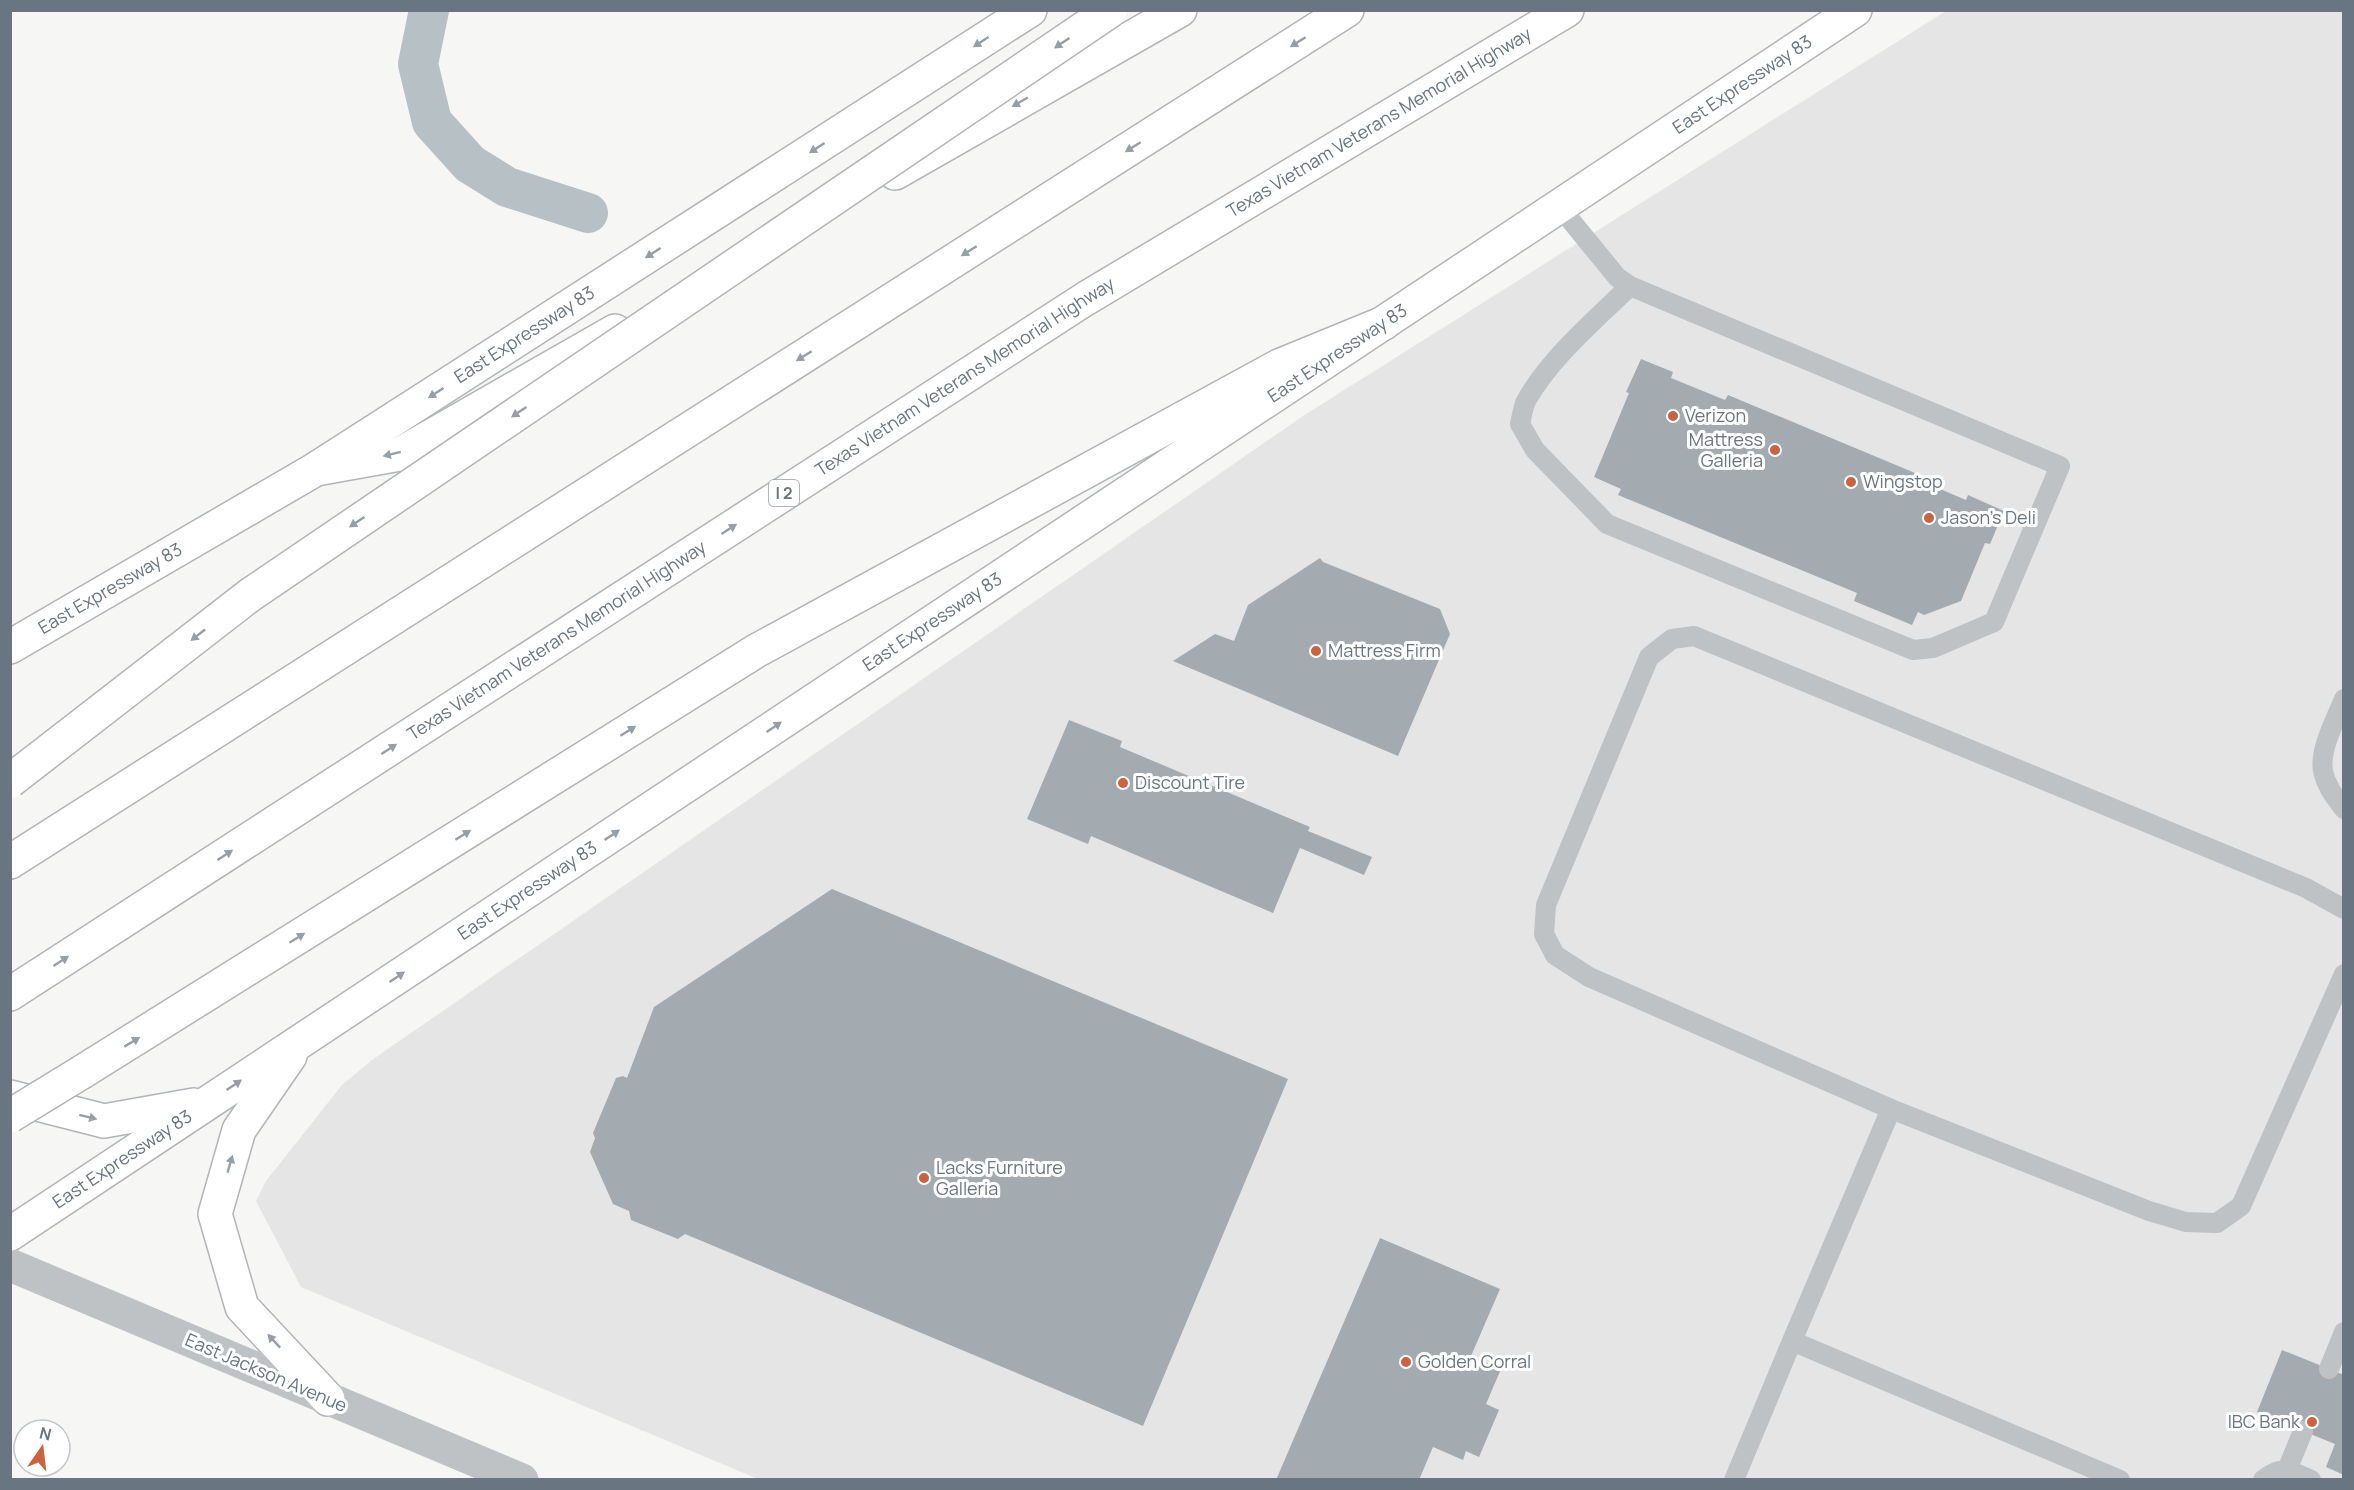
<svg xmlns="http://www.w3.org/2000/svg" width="2354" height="1490" font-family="Manrope,sans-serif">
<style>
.built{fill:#e4e5e4}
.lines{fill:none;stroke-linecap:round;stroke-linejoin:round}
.canal{stroke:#b7c0c5;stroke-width:40}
.building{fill:#a4abb0}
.secondary-casing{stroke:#b1b5b9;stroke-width:36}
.motorway-casing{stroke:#b2b5b8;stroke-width:36}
.service{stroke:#bec2c5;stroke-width:20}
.tertiary{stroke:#bec2c5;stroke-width:33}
.secondary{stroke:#fff;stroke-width:33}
.motorway{stroke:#fff;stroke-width:33}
.motorway-bridge-casing{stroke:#b2b5b8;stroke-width:36;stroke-linecap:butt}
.motorway-bridge{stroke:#fff;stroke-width:33}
.oneway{fill:#969fa7}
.poi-dot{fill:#cc623e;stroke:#fff;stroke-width:2}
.labels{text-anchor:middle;stroke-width:6;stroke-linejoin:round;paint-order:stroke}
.shield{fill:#fff;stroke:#969fa7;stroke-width:1.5}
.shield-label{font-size:16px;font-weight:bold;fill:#697681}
.street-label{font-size:18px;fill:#697681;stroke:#fff}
.poi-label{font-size:18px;fill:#697681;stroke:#fff;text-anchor:start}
</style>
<rect width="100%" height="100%" fill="#f6f6f4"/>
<path class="built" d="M1946,11H2343V1479H758L301,1287L256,1201L266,1181L342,1085L372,1060L1303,416Z"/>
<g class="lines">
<path class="canal" d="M429,10L418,64L432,122L470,164L507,187L588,213"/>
</g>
<path class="building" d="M1641,359L1673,372L1671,378L1725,400L1728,395L1915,473L1912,477L1966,500L1968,495L2004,511L1990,544L1985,543L1961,601L1924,615L1918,612L1912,625L1854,601L1857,593L1618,495L1621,489L1594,477L1629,393L1626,392Z
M1320,558L1323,562L1440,609L1450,634L1398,756L1173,661L1215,634L1234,641L1248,605Z
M1069,720L1122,741L1120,747L1310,827L1308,831L1372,857L1364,875L1300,848L1273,913L1091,836L1088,844L1027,819Z
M832,889L1288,1079L1143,1426L685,1234L678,1239L631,1220L629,1211L613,1204L590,1152L595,1138L593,1133L616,1078L623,1076L627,1078L654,1007Z
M1380,1238L1500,1289L1471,1356L1501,1369L1486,1404L1499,1410L1479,1457L1466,1451L1463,1460L1433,1447L1419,1480H1276Z
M2282,1350L2344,1375V1475L2326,1467L2335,1444L2257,1412Z"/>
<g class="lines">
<g class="secondary-casing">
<g id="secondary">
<path id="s1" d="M10,647L316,469L1030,10"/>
<path d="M290,1056L239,1130L215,1214L242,1307L328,1399"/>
<path d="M10,1097L104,1121L194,1105"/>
<path id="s2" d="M10,1234L1855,10"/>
</g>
</g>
<g class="motorway-casing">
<g id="motorway">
<path d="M895,173L1180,10"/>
<path d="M316,469L400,454L615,331"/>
<path d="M10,862L1347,10"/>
<path id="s3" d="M10,994L1085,299L1567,10"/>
<path d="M82,1072L756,651L1279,366L1384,323"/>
</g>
</g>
<path class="service" d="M1559,206L1617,277L1630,286L2060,466L1994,622L1933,648L1913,650L1607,524L1535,450L1520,424C1522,416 1523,407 1526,401C1550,358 1595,320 1630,286
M2344,699C2336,719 2319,750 2323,771C2326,786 2335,797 2344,809
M2344,909L2306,888L1694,636L1672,639L1649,657L1546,905L1544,934L1555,955L1589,977L1891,1109L2149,1211L2186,1222L2217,1223L2241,1206L2344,974
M1792,1341L1891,1109
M2329,1369L2344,1332
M2287,1470L2303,1431
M1734,1480L1792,1341L2120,1480
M2263,1480C2282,1464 2290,1471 2311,1480"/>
<path class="tertiary" d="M10,1265L522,1480"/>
<use href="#secondary" class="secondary"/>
<use href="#motorway" class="motorway"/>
<g class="motorway-bridge-casing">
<path id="motorway-bridge" d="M10,781L250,595L1111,10
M10,1116L82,1072"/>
</g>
<use href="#motorway-bridge" class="motorway-bridge"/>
</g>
<defs><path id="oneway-solid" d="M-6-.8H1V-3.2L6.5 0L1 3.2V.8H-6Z" transform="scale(1.5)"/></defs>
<g class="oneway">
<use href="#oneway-solid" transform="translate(981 42) rotate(147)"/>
<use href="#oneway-solid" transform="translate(1298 42) rotate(148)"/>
<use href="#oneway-solid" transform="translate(1062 43) rotate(146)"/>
<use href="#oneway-solid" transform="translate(1020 102) rotate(150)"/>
<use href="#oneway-solid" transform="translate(1133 147) rotate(148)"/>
<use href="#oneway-solid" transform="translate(817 148) rotate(147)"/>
<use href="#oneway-solid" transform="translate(969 251) rotate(148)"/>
<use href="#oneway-solid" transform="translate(653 253) rotate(147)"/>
<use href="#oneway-solid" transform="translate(804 356) rotate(148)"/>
<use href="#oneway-solid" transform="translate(436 393) rotate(147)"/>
<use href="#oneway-solid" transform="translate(519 412) rotate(146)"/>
<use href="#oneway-solid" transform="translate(392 454) rotate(166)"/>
<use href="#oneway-solid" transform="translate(357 522) rotate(146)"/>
<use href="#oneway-solid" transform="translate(729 529) rotate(-33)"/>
<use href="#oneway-solid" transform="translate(198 635) rotate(142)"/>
<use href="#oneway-solid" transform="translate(774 727) rotate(-34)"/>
<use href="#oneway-solid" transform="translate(628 731) rotate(-32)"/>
<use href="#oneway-solid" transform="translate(389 749) rotate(-33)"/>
<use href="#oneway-solid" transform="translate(463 835) rotate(-32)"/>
<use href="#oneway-solid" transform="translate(612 835) rotate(-34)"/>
<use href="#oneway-solid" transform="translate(225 855) rotate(-33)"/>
<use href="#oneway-solid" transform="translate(297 938) rotate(-32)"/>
<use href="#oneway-solid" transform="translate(61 961) rotate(-33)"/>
<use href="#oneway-solid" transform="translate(397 977) rotate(-34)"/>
<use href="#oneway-solid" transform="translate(132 1042) rotate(-31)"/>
<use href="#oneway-solid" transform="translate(234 1085) rotate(-34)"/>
<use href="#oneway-solid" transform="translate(88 1117) rotate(14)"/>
<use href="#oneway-solid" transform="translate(230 1164) rotate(-74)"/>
<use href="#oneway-solid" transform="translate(274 1341) rotate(-133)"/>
</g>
<g class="poi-dot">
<circle cx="1673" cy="416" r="6"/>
<circle cx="1775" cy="450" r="6"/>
<circle cx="1851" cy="482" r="6"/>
<circle cx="1929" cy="518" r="6"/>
<circle cx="1316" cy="651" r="6"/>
<circle cx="1123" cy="783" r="6"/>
<circle cx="924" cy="1178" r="6"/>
<circle cx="1406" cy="1362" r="6"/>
<circle cx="2312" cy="1422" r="6"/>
</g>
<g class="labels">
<rect class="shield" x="769" y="480" width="30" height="26" rx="4.5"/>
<g class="shield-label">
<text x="784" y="499">I 2</text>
</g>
<g class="street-label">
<text dy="6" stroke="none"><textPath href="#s2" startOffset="2079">East Expressway 83</textPath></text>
<text dy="6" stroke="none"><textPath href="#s3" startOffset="1623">Texas Vietnam Veterans Memorial Highway</textPath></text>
<text dy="6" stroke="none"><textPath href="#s1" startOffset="602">East Expressway 83</textPath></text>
<text dy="6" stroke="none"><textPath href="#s2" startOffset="1593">East Expressway 83</textPath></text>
<text dy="6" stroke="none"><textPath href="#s3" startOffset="1137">Texas Vietnam Veterans Memorial Highway</textPath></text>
<text dy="6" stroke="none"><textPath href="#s1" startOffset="116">East Expressway 83</textPath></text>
<text dy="6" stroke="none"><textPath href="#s2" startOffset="1107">East Expressway 83</textPath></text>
<text dy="6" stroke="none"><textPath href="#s3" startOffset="651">Texas Vietnam Veterans Memorial Highway</textPath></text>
<text dy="6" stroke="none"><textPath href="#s2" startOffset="621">East Expressway 83</textPath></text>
<text dy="6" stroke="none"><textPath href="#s2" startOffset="135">East Expressway 83</textPath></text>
<text transform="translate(266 1373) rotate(23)" y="6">East Jackson Avenue</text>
</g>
<g class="poi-label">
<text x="1685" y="422">Verizon</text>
<text x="1763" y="446" text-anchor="end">Mattress<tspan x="1763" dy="21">Galleria</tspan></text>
<text x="1863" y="488">Wingstop</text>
<text x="1941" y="524">Jason's Deli</text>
<text x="1328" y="657">Mattress Firm</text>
<text x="1135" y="789">Discount Tire</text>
<text x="936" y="1174">Lacks Furniture<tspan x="936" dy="21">Galleria</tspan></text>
<text x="1418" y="1368">Golden Corral</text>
<text x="2300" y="1428" text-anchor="end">IBC Bank</text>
</g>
</g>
<rect width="2354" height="1490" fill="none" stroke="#697681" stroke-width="24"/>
<g transform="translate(42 1448) rotate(14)"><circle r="28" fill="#ffffff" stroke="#c3c8cd" stroke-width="1.5"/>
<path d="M0-4.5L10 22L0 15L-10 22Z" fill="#cc623e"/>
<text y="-9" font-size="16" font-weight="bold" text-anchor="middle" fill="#697681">N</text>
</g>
</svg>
